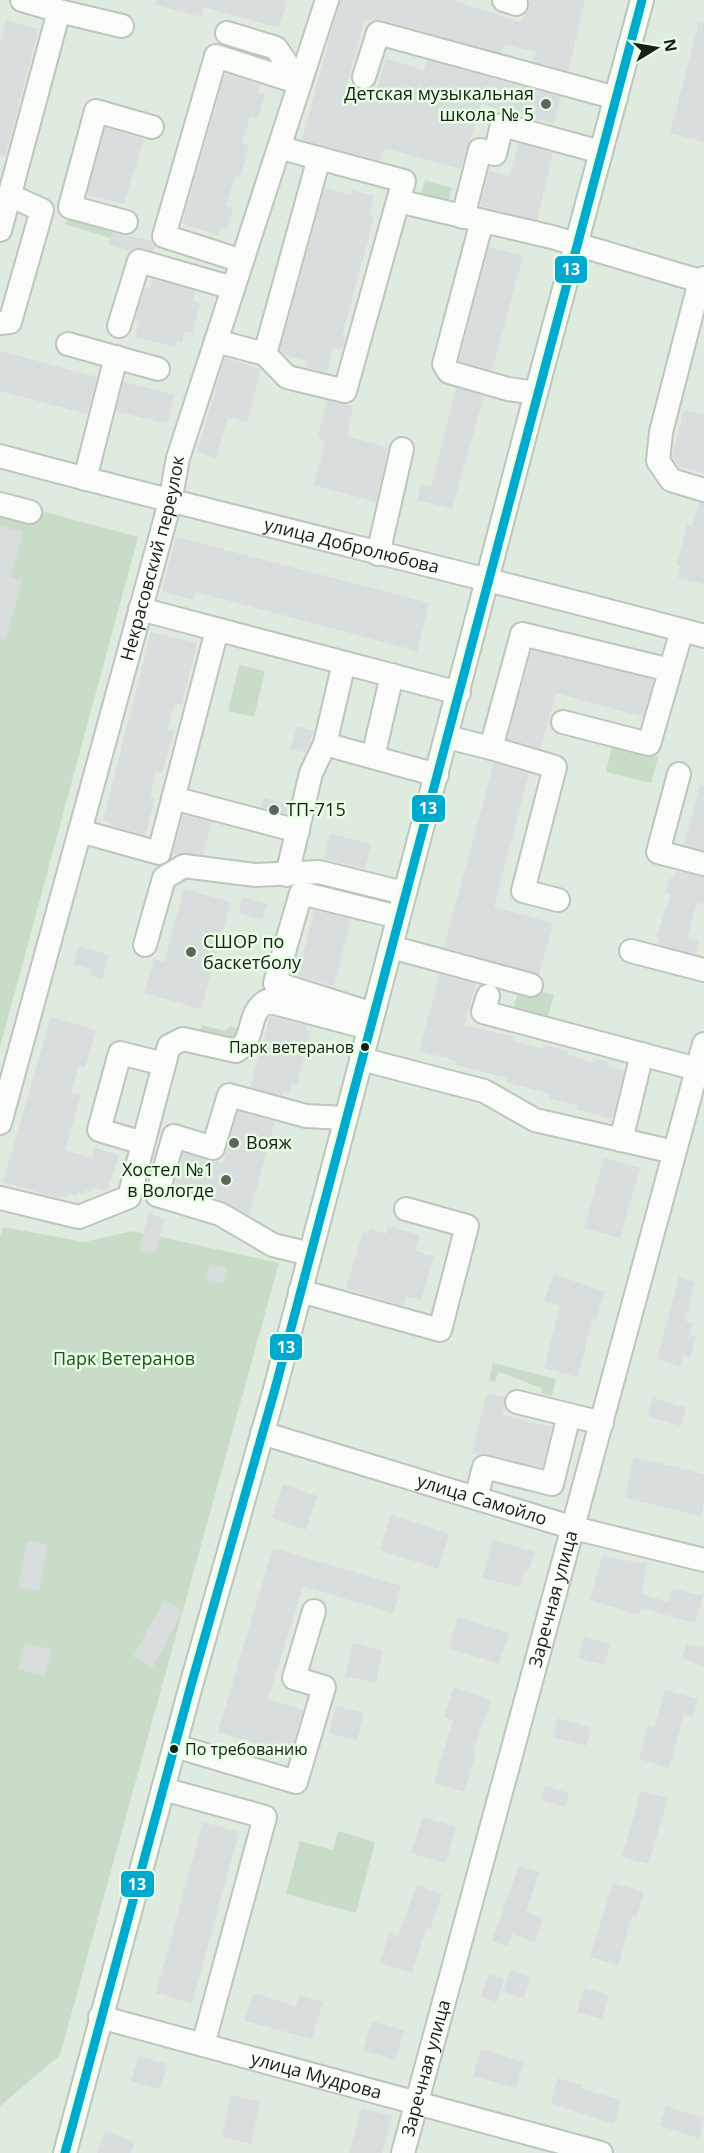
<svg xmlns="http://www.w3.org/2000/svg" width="704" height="2153" font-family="'Open Sans',sans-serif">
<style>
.green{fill:#c8dcc7}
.building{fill:#d8dddd}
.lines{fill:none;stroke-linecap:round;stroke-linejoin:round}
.minor-casing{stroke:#bcc6bb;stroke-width:26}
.minor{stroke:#fafcfa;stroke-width:22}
.bus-1-casing{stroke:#e7fee5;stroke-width:14}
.bus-1{stroke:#00a9ce;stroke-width:9}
.poi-dot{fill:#5c665c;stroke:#e7fee5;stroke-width:2}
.bus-dot{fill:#161f16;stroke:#e7fee5;stroke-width:2}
.labels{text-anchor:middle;stroke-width:5;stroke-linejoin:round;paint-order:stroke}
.bus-label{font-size:16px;fill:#161f16;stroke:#e7fee5;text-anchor:end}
.poi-label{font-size:18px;fill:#161f16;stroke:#e7fee5;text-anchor:start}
.street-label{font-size:18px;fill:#161f16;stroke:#e7fee5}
.park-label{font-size:18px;fill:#234f24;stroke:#e7fee5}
.line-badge{stroke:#e7fee5;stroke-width:2}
.badge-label{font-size:16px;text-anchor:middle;font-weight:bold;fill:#fff}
</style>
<rect width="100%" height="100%" fill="#dfebde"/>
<path class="green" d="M425,180L452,188L447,205L420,197Z
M71,217L114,227L111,238L64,224Z
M0,500L138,537L0,1047Z
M239,665L265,671L254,717L228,711Z
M612,746L658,757L651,783L606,772Z
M519,986L554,995L548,1016L514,1007Z
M202,1025L225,1031L230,1026L244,1030L241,1041L199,1037Z
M3,1227L84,1242L133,1231L279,1263L60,2055L0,2106V1237Z
M493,1363L556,1379L552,1396L541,1393L542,1388C526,1384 514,1376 498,1372L495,1382L489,1380Z
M338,1831L375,1842L356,1913L286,1894L300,1841L333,1850Z"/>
<path class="building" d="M156,0H287L279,28L204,7L202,17L155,5Z
M340,0H452L520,22L529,9V0H585L568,71L533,61L536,52L504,44L501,53L382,20H364L346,87L375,95L386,59L424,70L427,60L561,97L554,124L481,104L461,169L384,148L381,161L302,140Z
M6,20L39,29L5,157L0,156V43Z
M699,22L704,23V142L670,133Z
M225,74L260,84L258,92L265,94L258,118L250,116L242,144L249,146L240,177L235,176L226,206L233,208L227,230L221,228L219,235L182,224Z
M105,128L144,139L124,204L87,195Z
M518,143L553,153L537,220L480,206L489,171L510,177Z
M325,188L351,195L352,190L374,196L369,216L374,217L342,336L346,337L342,350L333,348L327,373L305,367L307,361L285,355L280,350Z
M112,232L152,241L155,246L153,251L136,248L130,251L109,245Z
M489,247L523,256L492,370L459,361Z
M152,279L195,291L193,301L200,303L192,333L184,332L182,343L176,341L175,347L135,337L139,322L135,320L145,287L150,288Z
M0,351L97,377L87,414L0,391Z
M225,358L261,369L247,422L228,417L216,458L197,452Z
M124,382L174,395L167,424L116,411Z
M456,388L484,396L452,509L417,500L421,485L431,487Z
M327,401L353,406L347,436L388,448L376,502L314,485L325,443L318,436Z
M684,410L704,415V473L678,466L672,457Z
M699,503H704V584L678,578L681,566L677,565L687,525L692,527Z
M0,526L23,532L11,577L23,580L5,640L0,639Z
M176,537L429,603L417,651L196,592L194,600L162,591Z
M151,632L197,643L182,705L175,703L167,729L174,731L162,773L156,771L150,797L155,798L145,835L110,825L111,822L103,820Z
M532,650L654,680L643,717L556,693L540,749L507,739Z
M297,726L314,731L306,753L290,749Z
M494,763L529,773L494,907L553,923L539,975L444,947Z
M700,785L704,786V850L684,845Z
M264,798L288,804L286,814L261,807Z
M183,815L212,822L203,855L173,854Z
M330,834L371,844L365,869L324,859Z
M677,871L704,877V904L697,902L687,938L698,941L695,954L657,944L659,939L656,938L671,894L666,893L670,878L673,879Z
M184,889L231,902L201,1009L144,993L154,959L164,962Z
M243,897L267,904L262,920L239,913Z
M314,910L351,919L334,986L292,974L297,955L303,956Z
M79,946L109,955L102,979L89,975L90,969L74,964Z
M440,974L476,984L464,1025L515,1037L514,1041L543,1049L544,1045L568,1051L567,1055L595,1063L596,1059L609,1062L608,1066L624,1071L612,1119L577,1109L578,1106L549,1098L551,1094L543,1092L506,1082L507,1078L456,1065L457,1061L419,1051Z
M270,1016L307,1026L306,1030L311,1032L297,1085L292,1083L289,1093L284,1092L282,1096L250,1087Z
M51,1017L96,1030L85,1067L79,1065L71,1092L81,1094L65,1150L92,1158L95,1148L119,1155L107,1191L92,1187L91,1192L85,1190L84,1194L78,1192L77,1196L68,1193L67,1197L60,1195L59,1198L3,1182Z
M238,1111L275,1122L249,1215L224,1201L174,1186L183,1153L223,1163Z
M604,1158L640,1168L620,1238L584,1228Z
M149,1214L165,1219L155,1253L139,1249Z
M388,1226L419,1235L415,1251L434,1256L421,1300L406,1296L403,1306L346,1288L363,1232L368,1234L370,1229L386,1234Z
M210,1264L227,1269L223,1284L206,1279Z
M554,1274L605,1292L596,1319L593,1318L578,1377L544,1368L560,1306L544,1301Z
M679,1277L695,1282L685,1321L693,1323L689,1335L696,1336L690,1357L683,1355L680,1366L657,1359Z
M490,1394L505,1397L503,1415L552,1427L542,1468L487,1454H472L486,1396Z
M653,1398L686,1408L681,1426L647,1416Z
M634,1457L704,1474V1502L701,1516L625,1498Z
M283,1484L317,1496L306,1530L272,1518Z
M391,1515L449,1534L438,1569L380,1550Z
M493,1540L535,1552L529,1570L525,1569L520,1587L482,1578Z
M27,1541L48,1545L39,1591L18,1587Z
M273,1548L401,1586L393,1613L303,1586L268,1699L303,1710L290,1754L218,1732Z
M602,1556L647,1564L642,1594L668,1602L672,1588L703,1596L695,1623L641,1608L639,1615L590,1600Z
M164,1600L183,1610L153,1667L133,1657Z
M458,1617L509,1633L499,1664L449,1648Z
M584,1637L610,1644L604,1665L578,1658Z
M25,1643L52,1650L45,1676L18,1669Z
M353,1643L383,1651L376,1683L345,1676Z
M686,1645L704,1648V1666L682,1659Z
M454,1687L491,1700L473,1751L476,1752L464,1792L434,1783L453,1720L444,1717Z
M665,1690L698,1699L693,1717L684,1714L669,1768L639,1759L648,1726L654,1728Z
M336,1706L364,1713L357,1740L329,1733Z
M558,1718L591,1728L586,1746L553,1737Z
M545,1786L569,1793L565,1807L541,1800Z
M641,1791L668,1798L648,1864L622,1857Z
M423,1817L456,1827L445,1863L411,1853Z
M203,1822L239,1832L192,2003L156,1993Z
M519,1866L539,1872L526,1912L543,1918L535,1942L512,1934L508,1946L492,1941Z
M613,1883L644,1892L636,1918L632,1916L618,1965L590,1957Z
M417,1885L442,1894L430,1929L426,1927L412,1973L380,1963L389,1934L398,1936Z
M510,1970L530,1977L524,1998L503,1992Z
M489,1974L504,1979L497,2002L481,1997Z
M584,1988L609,1995L602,2019L577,2012Z
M253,1993L296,2006L299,1995L323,2002L312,2039L245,2021Z
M372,2021L404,2031L395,2060L363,2050Z
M481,2049L524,2062L516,2088L473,2076Z
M139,2056L167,2064L160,2089L131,2081Z
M558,2078L583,2085L582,2089L621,2100L614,2124L551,2103Z
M231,2095L260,2102L251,2144L222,2137Z
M666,2106L704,2118L699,2138L660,2126Z
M362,2108L392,2116L382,2153H349Z
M105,2131L135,2142L131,2153H97Z"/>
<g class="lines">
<g class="minor-casing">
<g id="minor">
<path d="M504,0L516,4"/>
<path d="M59,11L122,26"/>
<path d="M227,33L276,48L300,83"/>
<path d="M364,77L378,33L616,98"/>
<path d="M281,148L404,181L398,201"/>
<path d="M319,158L265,354L287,377L345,391L398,201L552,237L700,281"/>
<path d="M13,182L59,11L22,0"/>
<path d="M463,217L480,150L495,154L502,125L601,152"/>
<path d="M482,221L444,364L449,372L508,389L536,393"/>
<path d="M126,222L70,207L96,111L152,127"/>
<path d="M0,230L13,182"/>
<path d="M242,261L164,236L216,56L300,83"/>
<path d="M704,278L700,281L661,432L658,461L671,480L704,490"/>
<path d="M0,323L10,322L42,210L9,195"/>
<path d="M119,326L139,261L233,288"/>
<path d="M216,341L265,354"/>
<path d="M68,344L158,369"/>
<path id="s1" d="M0,456C234,519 470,573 704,636"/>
<path d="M85,479L116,357"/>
<path d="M0,504L30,512"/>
<path d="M378,554L402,449"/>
<path d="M140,609L459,693"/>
<path d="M563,722L649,744L682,630"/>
<path d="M447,737L491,748"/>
<path d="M325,744L437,775"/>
<path d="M373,757L392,675"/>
<path d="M679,774L658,852L704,864"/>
<path d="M173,798L298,831"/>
<path d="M80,831L159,853L217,630"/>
<path d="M287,875L311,773L325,744L344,663"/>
<path d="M558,900L523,891L555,767L491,748L522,634L670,670"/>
<path d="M145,945L164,878L184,866L256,875L319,872L404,893"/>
<path d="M391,947L531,985"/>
<path d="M631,951L704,970"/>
<path d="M488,996L483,1012L697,1069"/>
<path d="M373,1014L275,983L301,893L398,917"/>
<path d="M361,1059L484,1091L535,1120L674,1152"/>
<path id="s2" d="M0,1123L170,502L178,458L327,0"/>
<path d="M621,1140L642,1054"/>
<path d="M143,1143L99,1130L120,1053L164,1064"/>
<path d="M0,1198L79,1217L129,1197L169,1046L183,1039L236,1051C256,1041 246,1012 267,1001L369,1028"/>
<path d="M310,1254L273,1245L220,1214L157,1195L174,1136L213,1148L229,1095L306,1116L345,1118"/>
<path d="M300,1291L440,1330L467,1226L406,1209"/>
<path d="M517,1402L602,1423"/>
<path id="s3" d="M262,1433L574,1528L704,1560"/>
<path d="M476,1498L484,1467L552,1484L569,1415"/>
<path d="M175,1746L296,1782L324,1687L294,1678L314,1611"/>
<path d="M163,1789L265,1817L203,2045"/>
<path id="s4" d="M100,2017L601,2153"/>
<path d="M65,2153L190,1689L275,1389L536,393L642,0"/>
<path id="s5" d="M403,2153L704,1044"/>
</g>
</g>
<use href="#minor" class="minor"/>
<g class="bus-1-casing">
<path id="bus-1" d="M65,2153L190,1689L275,1389L642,0"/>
</g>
<use href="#bus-1" class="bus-1"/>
</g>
<g class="poi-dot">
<circle cx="546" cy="104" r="6"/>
<circle cx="274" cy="810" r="6"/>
<circle cx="191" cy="952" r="6"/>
<circle cx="234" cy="1143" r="6"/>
<circle cx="226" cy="1180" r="6"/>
</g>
<g class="bus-dot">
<circle cx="365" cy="1047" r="5"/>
<circle cx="174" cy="1749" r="5"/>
</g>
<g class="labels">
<g class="bus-label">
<text x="354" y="1053">Парк ветеранов</text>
<text x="185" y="1755" text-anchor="start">По требованию</text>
</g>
<g class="poi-label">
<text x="534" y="100" text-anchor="end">Детская музыкальная<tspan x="534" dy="21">школа № 5</tspan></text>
<text x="286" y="816">ТП-715</text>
<text x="203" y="948">СШОР по<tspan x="203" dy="21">баскетболу</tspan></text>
<text x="246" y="1149">Вояж</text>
<text x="214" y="1176" text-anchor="end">Хостел №1<tspan x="214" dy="21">в Вологде</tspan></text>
</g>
<g class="street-label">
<text dy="6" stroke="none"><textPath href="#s1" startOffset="363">улица Добролюбова</textPath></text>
<text dy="6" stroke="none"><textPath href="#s2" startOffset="585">Некрасовский переулок</textPath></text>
<text dy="6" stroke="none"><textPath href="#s3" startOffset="230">улица Самойло</textPath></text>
<text dy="6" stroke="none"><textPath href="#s5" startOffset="574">Заречная улица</textPath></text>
<text dy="6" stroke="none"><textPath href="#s5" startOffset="88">Заречная улица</textPath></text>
<text dy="6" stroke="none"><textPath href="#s4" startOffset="224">улица Мудрова</textPath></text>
</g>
<g class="park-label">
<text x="124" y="1365">Парк Ветеранов</text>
</g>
</g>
<g class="line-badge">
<rect x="554" y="255" width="34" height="29" rx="6" fill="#00a9ce"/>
<rect x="411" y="794" width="35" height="29" rx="6" fill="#00a9ce"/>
<rect x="269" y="1333" width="34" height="28" rx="6" fill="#00a9ce"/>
<rect x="120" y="1870" width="35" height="28" rx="6" fill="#00a9ce"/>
</g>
<g class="badge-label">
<text x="571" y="275">13</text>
<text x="428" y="814">13</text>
<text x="286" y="1353">13</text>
<text x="137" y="1890">13</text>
</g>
<g transform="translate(656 48) rotate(79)" stroke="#e7fee5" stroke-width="4.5" paint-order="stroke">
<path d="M0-4.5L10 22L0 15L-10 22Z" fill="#161f16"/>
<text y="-9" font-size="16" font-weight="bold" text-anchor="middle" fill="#161f16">N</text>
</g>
</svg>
